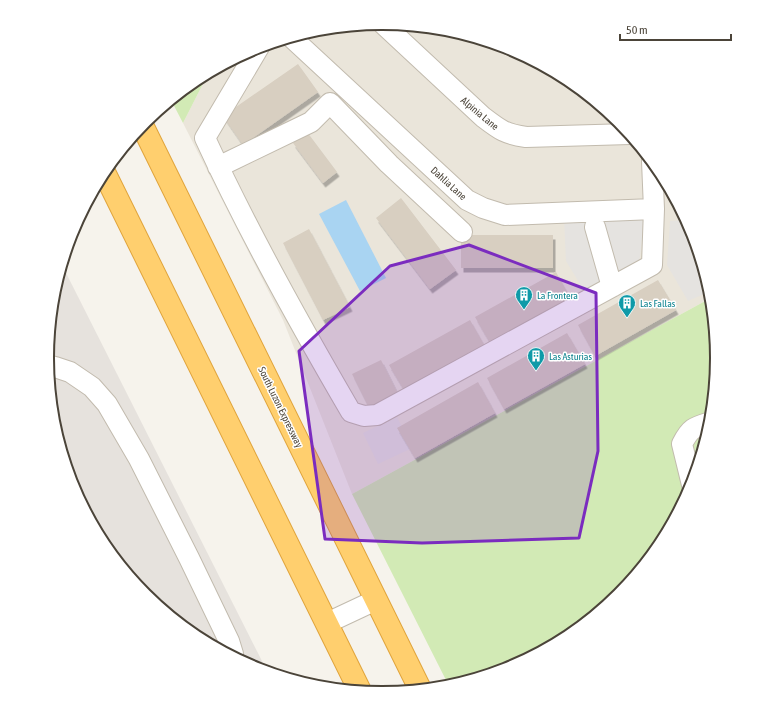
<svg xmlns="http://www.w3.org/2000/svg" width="764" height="716" font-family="'Asap Condensed',sans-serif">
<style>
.residential{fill:#eae5da}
.industrial{fill:#e6e2dd}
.green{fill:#d2eab5}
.parking{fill:#e5e3e0}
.water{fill:#a9d4f2}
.building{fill:#d8cfc1;filter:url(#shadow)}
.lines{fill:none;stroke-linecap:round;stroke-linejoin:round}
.minor-casing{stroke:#c2bbae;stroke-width:22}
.highway-casing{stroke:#e0a43c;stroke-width:24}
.minor{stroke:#fff;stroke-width:20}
.highway{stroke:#ffcf6e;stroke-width:22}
.marked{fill:#7b2cbf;fill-opacity:0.2;stroke:#7b2cbf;stroke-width:3;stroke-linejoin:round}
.labels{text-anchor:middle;stroke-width:3;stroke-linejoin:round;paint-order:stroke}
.street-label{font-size:10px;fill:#4b4439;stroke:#fff}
.culture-label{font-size:10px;fill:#0d838f;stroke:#fff;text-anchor:start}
.rim{fill:none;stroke:#4b4439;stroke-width:2}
</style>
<defs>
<filter id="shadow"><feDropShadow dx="2.5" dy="4.5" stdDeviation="0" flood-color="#0004"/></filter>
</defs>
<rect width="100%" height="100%" fill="#f6f3ec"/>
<path class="residential" d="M382,23L448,29L510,49L568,80L619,121L661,172L692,230L711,293V299L707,300L352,494L283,320L183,123L209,72L254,48L317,29Z"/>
<path class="industrial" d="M62,265L267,671L254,667L196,636L145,595L103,544L72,486L53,423L47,358L53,292Z"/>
<path class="green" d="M209,72L183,123L171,100L196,79Z
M711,299L717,358L711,424L691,486L660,544L619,595L568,637L510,668L449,686L352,494L707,300Z"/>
<path class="parking" d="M645,214L639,264L586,294L566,261L564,218Z
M686,220L692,230L702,264L704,294L688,301L667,265L670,221Z
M397,417L412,448L378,464L363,433Z"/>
<path class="water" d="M346,200L386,278L360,291L319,214Z"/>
<path class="building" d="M298,64L318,92L243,145L223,116Z
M307,132L337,172L323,183L293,143Z
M401,198L456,270L430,289L376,218Z
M309,229L350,307L323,320L283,243Z
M461,235H553V268H461Z
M556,272L573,303L493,348L475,317Z
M658,280L676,310L595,356L578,325Z
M470,320L487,350L407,395L389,365Z
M567,333L585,364L504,409L487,378Z
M381,360L399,396L370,410L352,374Z
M478,382L495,413L415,458L397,428Z"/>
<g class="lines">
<g class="minor-casing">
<path id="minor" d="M382,23L483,117C500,130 505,134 526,137L630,134
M291,37L467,200L483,208L505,215L654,209
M259,47L205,138C248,232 299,323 351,412L364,416L377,415L652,265L654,209L652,161
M218,167L311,122L330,103L389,164L462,232
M595,227L612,287
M48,365L55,367L70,372L92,387L107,404L139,459L189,558L229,641L233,654V657
M692,485L682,444C690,428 694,427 711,422
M327,623L376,600"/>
</g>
<g class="highway-casing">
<path id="highway" d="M142,125L420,689
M104,172L360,691"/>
</g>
<use href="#minor" class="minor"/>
<use href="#highway" class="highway"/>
</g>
<path class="marked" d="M469,245L596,293L598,451L579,538L422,543L325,539L299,351L390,266Z"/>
<defs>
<g id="building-pin" transform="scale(0.9)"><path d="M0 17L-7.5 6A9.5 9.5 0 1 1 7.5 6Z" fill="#0f9aa8" stroke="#fff"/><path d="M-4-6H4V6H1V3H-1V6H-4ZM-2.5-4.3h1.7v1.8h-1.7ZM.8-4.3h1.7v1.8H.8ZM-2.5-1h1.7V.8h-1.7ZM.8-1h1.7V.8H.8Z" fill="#fff"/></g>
</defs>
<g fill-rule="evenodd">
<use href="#building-pin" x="524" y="295"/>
<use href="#building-pin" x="627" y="303"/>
<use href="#building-pin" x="536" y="356"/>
</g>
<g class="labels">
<g class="street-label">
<text transform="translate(480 113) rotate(40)" y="4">Alpinia Lane</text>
<text transform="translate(449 183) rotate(42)" y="4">Dahlia Lane</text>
<text transform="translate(281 407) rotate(64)" y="4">South Luzon Expressway</text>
</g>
<g class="culture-label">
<text x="537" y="299">La Frontera</text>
<text x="640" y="307">Las Fallas</text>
<text x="549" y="360">Las Asturias</text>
</g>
</g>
<path d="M0 0H764V716H0ZM54 358a328 328 0 1 1 656 0a328 328 0 1 1-656 0Z" fill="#fff" fill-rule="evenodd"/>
<path class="rim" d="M54 358a328 328 0 1 1 656 0a328 328 0 1 1-656 0Z"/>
<path d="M620 34v6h111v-6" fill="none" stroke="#4b4439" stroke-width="2"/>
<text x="626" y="34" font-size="12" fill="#4b4439" stroke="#ffffff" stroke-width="3" paint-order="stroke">50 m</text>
</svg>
